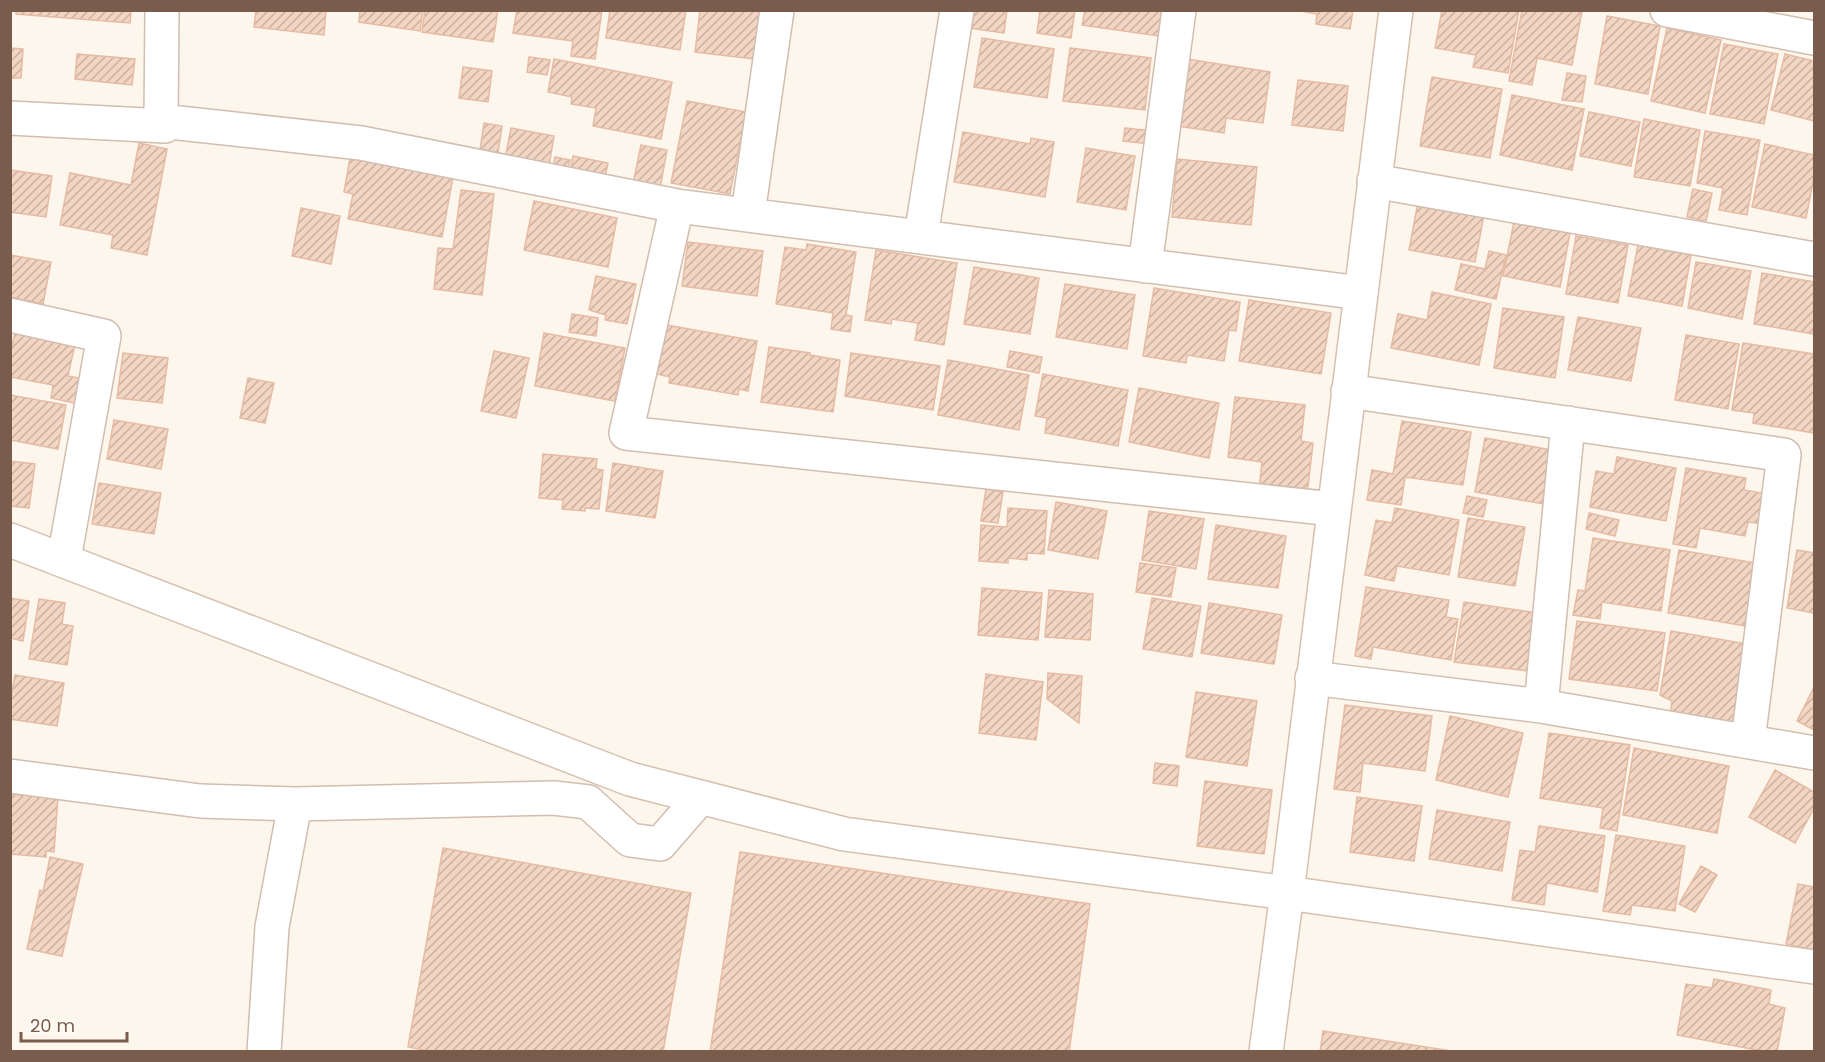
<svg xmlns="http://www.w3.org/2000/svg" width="1825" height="1062" font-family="Poppins,sans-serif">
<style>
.building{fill:url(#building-hatch);stroke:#e6bba3;stroke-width:1.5}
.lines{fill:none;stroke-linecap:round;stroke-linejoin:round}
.street-casing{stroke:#d1beb0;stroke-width:36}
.secondary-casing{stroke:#d6c0b0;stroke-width:36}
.street{stroke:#fff;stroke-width:33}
.secondary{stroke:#fff;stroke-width:33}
</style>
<defs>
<pattern id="building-hatch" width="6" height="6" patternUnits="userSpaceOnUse" patternTransform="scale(1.5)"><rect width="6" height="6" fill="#f3d5c3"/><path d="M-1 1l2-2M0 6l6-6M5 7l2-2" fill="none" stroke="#cab0a1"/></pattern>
</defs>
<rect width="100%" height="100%" fill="#fdf6ec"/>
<path class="building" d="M16,10H131L130,23L16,14Z
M256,10H326L324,35L254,27Z
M360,10H423L420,31L359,22Z
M425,10H498L493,42L422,32Z
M517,10H602L595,59L571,56L573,41L513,33Z
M610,10H686L680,50L606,38Z
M700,10H760L754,59L695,52Z
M971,10H1007L1004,33L969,28Z
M1040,10H1075L1071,38L1037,33Z
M1085,10H1163L1159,36L1082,25Z
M1295,10H1353L1350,29L1316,24L1317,14Z
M1442,10H1519L1508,73L1473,67L1476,55L1435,48Z
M1522,10L1582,11L1572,65L1537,58L1532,85L1509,81Z
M1607,16L1660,26L1648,94L1595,84Z
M1667,28L1721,40L1705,113L1651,101Z
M982,38L1054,49L1047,98L974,87Z
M1724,44L1778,54L1764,124L1710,114Z
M10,48L23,49L21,78H10Z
M1070,48L1151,58L1145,110L1063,101Z
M77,54L135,59L132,85L75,79Z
M1785,54L1814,61V121L1771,110Z
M529,57L550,60L547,75L527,72Z
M554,59L672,82L661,139L593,126L596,108L571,104L572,97L548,92Z
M1187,59L1270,72L1263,123L1226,118L1224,133L1178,126Z
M463,67L492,71L488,102L459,98Z
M1567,73L1586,76L1582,102L1562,100Z
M1432,77L1502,89L1490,158L1420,146Z
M1298,80L1348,86L1343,131L1292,125Z
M1512,95L1584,109L1572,170L1500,155Z
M687,101L746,112L730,194L671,183Z
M1589,112L1640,122L1631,166L1580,156Z
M1644,119L1700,130L1690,186L1634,177Z
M484,123L502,126L498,153L480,150Z
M511,128L554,136L548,172L504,164Z
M1125,128L1152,131L1150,144L1123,141Z
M1705,131L1760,140L1747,215L1719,210L1723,188L1697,183Z
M963,132L1030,144L1031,138L1054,142L1045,197L954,182Z
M139,143L167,149L147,255L111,248L113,235L60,225L70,173L131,185Z
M1765,144L1814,155V177L1806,218L1752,207Z
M641,145L667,150L660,189L633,184Z
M1086,148L1135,156L1126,210L1077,202Z
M573,156L608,163L604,182L569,176Z
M555,157L570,160L566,176L552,172Z
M350,158L453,177L442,237L348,219L353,194L344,192Z
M1177,159L1257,167L1251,225L1172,217Z
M10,170L52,176L46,217L10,212Z
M1693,189L1712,193L1706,221L1687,217Z
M461,190L494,194L482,295L434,289L438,248L453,249Z
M534,201L617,218L608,267L524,250Z
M1418,202L1484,215L1475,262L1409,250Z
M301,208L340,216L331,264L292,256Z
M1514,222L1570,233L1560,287L1503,276Z
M1576,236L1628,245L1618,303L1566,294Z
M688,242L763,251L757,296L682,286Z
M807,244L856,252L846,315L852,316L850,332L831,329L833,313L776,304L785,247L806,250Z
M1638,245L1691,255L1682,306L1628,296Z
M876,250L957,263L944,345L915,340L918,323L892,319L891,324L865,320Z
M1489,251L1506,255L1496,299L1455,290L1461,264L1485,269Z
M10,255L51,262L43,304L10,297Z
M1696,262L1751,271L1742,319L1688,308Z
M974,267L1039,278L1030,334L964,324Z
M1762,273L1814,282V334L1754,324Z
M596,276L636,284L627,324L605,320L606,315L589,310Z
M1065,284L1135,295L1127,349L1056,337Z
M1154,288L1240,302L1236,331L1229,330L1224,361L1187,355L1186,363L1143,356Z
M1432,292L1491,304L1479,365L1391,348L1398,314L1427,320Z
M1249,300L1331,313L1321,374L1239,361Z
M1503,308L1564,317L1555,378L1494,368Z
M572,314L598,318L596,336L569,332Z
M1578,317L1641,328L1631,381L1568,370Z
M661,324L757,341L748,391L739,389L738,395L669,383L670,377L652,373Z
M15,332L75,344L68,376L84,379L79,404L51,398L53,385L10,377V357Z
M544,333L625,348L615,401L535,386Z
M1686,335L1739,344L1728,409L1675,400Z
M1743,343L1814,354V433L1753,423L1754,413L1732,410Z
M769,347L810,353V355L840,360L833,412L761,402Z
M494,351L529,358L516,418L481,411Z
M1010,351L1042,357L1039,373L1007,367Z
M123,353L168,358L162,403L117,398Z
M851,353L940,366L933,410L845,396Z
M948,360L1029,375L1019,430L938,415Z
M1043,374L1128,390L1118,446L1045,433L1047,418L1035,416Z
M248,378L274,383L265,423L240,418Z
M1139,388L1219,403L1209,458L1129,442Z
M10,395L66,405L58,449L10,440Z
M1235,397L1305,405L1301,441L1313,443L1307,495L1259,489L1262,462L1228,457Z
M114,420L168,429L161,469L107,459Z
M1402,421L1471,432L1463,485L1405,477L1401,505L1367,500L1372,470L1393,474Z
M1485,438L1558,451L1549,505L1475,492Z
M543,454L597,459L596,469L603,470L599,509L585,508V511L562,509L563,500L539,498Z
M1617,457L1676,468L1666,521L1590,507L1596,471L1614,474Z
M10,461L35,464L29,508L10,506Z
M613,463L663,471L655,518L606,511Z
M1686,468L1746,478L1744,490L1768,494L1763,524L1748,522L1745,536L1700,528L1696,548L1673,544Z
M99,483L161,493L154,534L92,524Z
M986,489L1003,492L998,523L981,521Z
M1467,496L1487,500L1483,517L1463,513Z
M1056,502L1107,511L1098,559L1048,550Z
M1008,508L1047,511L1044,554L1027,553V560L1008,558V563L979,561L981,525L1007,527Z
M1395,508L1459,520L1449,575L1397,566L1394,581L1365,575L1376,520L1392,523Z
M1149,511L1204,519L1196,569L1142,560Z
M1589,513L1619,520L1615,536L1586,529Z
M1468,518L1525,527L1515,586L1458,577Z
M1216,525L1286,536L1278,588L1208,579Z
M1593,538L1670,550L1661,611L1602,602L1600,619L1573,615L1578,590L1585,591Z
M1679,550L1756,563L1745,626L1668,613Z
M1797,550L1814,553V613L1787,608Z
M1140,563L1176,568L1171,597L1136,592Z
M1366,587L1449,600L1446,617L1458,619L1451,660L1373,647L1371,659L1355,656Z
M982,588L1042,593L1038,640L978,635Z
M1049,590L1093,594L1090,640L1045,637Z
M10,598L29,601L23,641L10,638Z
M1152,598L1201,606L1192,657L1143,649Z
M39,599L65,603L62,624L73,626L67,665L29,659Z
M1464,602L1538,613L1529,671L1454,662Z
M1209,603L1282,615L1274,664L1201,653Z
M1577,621L1665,633L1657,691L1569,679Z
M1671,631L1748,644L1733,727L1670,715L1672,701L1660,695Z
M1048,673L1082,676L1079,723L1047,699Z
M986,674L1043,682L1036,740L979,733Z
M15,675L64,683L57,726L10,719V703Z
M1814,687V730L1797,721Z
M1196,692L1257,701L1247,766L1186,757Z
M1345,705L1432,716L1425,771L1363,763L1360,792L1334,789Z
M1450,716L1523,733L1508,797L1436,780Z
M1549,733L1630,745L1617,831L1600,828L1603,808L1540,798Z
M1634,748L1729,766L1717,833L1623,815Z
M1155,763L1179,766L1177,786L1153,783Z
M1775,770L1814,792V808L1795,843L1749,817Z
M1205,781L1272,790L1264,854L1197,846Z
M10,794L58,798L54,852L46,851V857L10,854Z
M1357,797L1422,806L1414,861L1350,852Z
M1437,810L1510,822L1502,871L1429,859Z
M1539,826L1605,836L1597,892L1547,883L1544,905L1512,900L1520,850L1535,852Z
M1616,835L1685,846L1675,911L1632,905L1630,915L1603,911Z
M443,848L691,893L663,1052H434L408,1047Z
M740,852L1090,904L1069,1052H710Z
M50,857L83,864L62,956L27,949L40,890L43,892Z
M1701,866L1717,875L1695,912L1679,904Z
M1798,884L1814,887V950L1786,944Z
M1714,979L1771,990L1769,1004L1785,1008L1777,1052H1767L1677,1035L1686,984L1712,988Z
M1323,1031L1458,1052H1320Z"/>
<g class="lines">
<g class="street-casing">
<path id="street" d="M1667,10L1814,38
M10,118L165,126L161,121L162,10
M161,121L361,143L677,206L1361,293
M1374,181L1814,259
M677,206L626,433L1333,509
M748,214L777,10
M921,236L957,10
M1145,266L1179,10
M10,315L104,336L64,559
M1348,391L1784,455L1748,741
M1312,678L1541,706L1814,753
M1541,706L1568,423
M10,776L200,801L295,804L554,798L588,802L630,840L660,844L700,798
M264,1052L272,927L295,804"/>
</g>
<g class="secondary-casing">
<path id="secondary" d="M10,540L630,779L844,834L1287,893L1814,967
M1266,1052L1287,893L1396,10"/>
</g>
<use href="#street" class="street"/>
<use href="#secondary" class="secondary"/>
</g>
<rect width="1825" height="1062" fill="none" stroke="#7a5c4d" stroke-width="24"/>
<path d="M21 1032v9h106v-9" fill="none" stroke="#7a5c4d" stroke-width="3"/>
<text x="30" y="1032" font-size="18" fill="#7a5c4d" stroke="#fffaf3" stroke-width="4.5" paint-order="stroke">20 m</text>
</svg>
